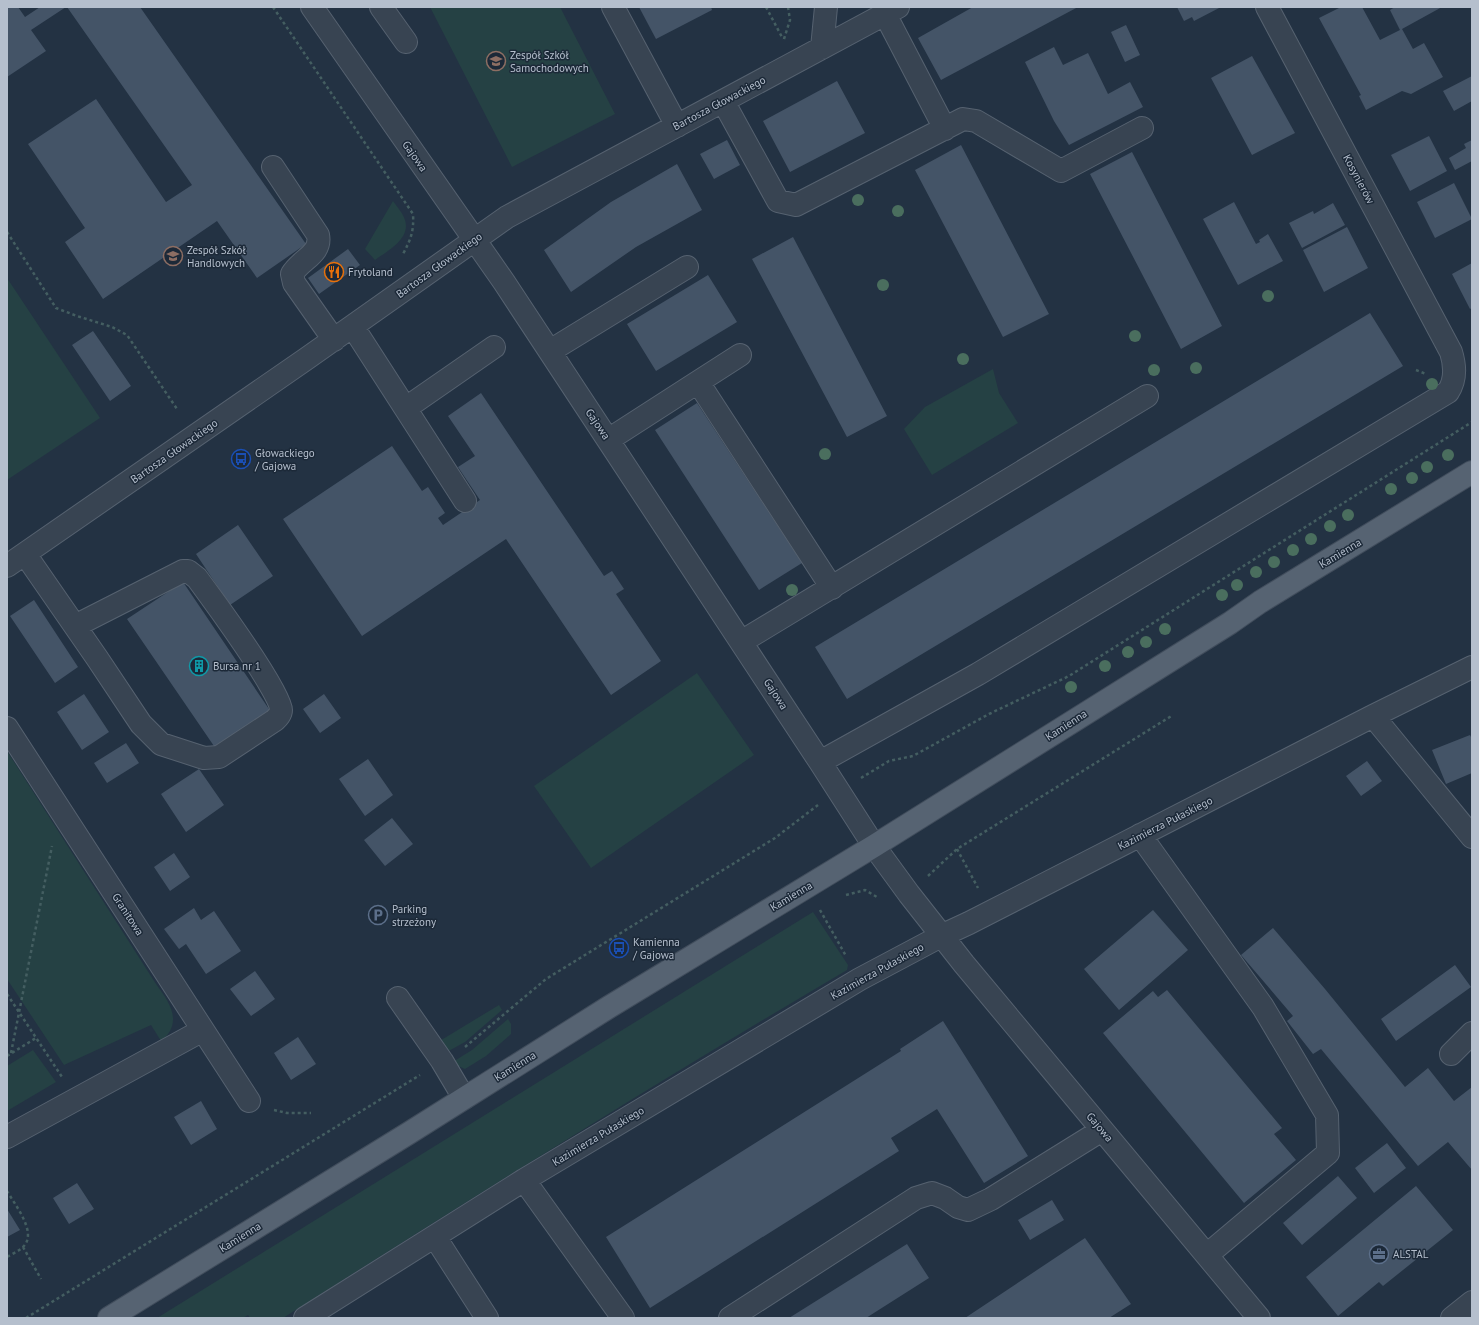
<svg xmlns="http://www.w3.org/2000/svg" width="1479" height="1325" font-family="'PT Sans',sans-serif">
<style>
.green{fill:#254144}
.building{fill:#445467}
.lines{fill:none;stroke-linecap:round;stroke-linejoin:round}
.minor-casing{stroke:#566270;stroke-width:24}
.major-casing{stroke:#414d5c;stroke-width:24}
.path{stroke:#445e61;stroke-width:2.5;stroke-dasharray:3 3;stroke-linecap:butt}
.minor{stroke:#384452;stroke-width:22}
.major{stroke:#566372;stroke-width:22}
.tree{fill:#4a6e5e}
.labels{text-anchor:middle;stroke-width:3;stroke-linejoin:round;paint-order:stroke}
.poi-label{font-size:11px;fill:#b5bfcd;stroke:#1c2938;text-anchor:start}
.street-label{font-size:11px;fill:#b5bfcd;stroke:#1c2938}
</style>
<rect width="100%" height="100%" fill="#233243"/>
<path class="green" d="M430,7H560L615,114L512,167Z
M393,201C397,207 403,213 405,220C411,239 387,251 375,260L365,249Z
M7,278L100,418L7,480Z
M993,369L999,393L1018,423L932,475L904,429L925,407Z
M697,673L754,755L591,868L534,786Z
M7,751L156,984C166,998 179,1014 170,1031C168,1035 164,1038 161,1041L151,1025L64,1065L7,979Z
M813,912L848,965L847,970C657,1082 470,1199 283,1318H250L248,1315L243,1318H157Z
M499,1005L502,1010L465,1042L445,1053L438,1042Z
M508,1019L511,1024V1034L486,1056L465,1069L451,1063L472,1050Z
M33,1050L56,1082L7,1111V1066Z"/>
<path class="building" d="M7,7H18L25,17L40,7H66L31,30L46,51L7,77Z
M67,7H140L306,244L257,278L217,221L103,299L65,242L85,228L28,144L96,99L166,202L192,185Z
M639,7H711L712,10L656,39Z
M973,7H1078L941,80L918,38Z
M1177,7H1221L1194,21L1192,17L1184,21Z
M1341,7H1362L1380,40L1400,30L1390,10L1395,7H1442L1402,29L1413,49L1424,43L1443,77L1411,94L1402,91L1366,110L1359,96L1361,95L1319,18Z
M1126,25L1140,55L1125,62L1111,32Z
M1054,47L1063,65L1088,53L1108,94L1130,82L1143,107L1069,145L1054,121L1025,62Z
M1252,56L1295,133L1252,155L1211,78Z
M1472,76V101L1454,111L1443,91Z
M837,81L865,133L790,172L763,121Z
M1429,136L1447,171L1410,191L1391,155Z
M727,140L740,165L714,179L700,154Z
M1472,140V161L1455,170L1449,158L1466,148L1464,144Z
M961,145L1049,314L1003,337L915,170Z
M1132,152L1222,326L1181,349L1090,174Z
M677,164L702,210L636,247L571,292L544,250L611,202Z
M1454,183L1472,219L1435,238L1417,202Z
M1234,202L1256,244L1260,242L1259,240L1268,234L1283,261L1238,285L1203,219Z
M1333,203L1345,225L1302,248L1289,223L1313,211L1314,214Z
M1347,227L1368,268L1324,292L1303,250Z
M793,237L887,416L847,437L752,259Z
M348,249L360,265L319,294L308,278Z
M1472,263V308L1470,309L1452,274Z
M708,275L737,322L656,371L627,324Z
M1370,313L1403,366L847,699L815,647Z
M93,331L131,386L110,401L72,345Z
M481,393L604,576L612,571L624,589L616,594L661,661L611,695L506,539L362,636L283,519L392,446L422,491L428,487L445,513L438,518L443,525L480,500L458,467L475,456L448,416Z
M697,403L802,563L759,590L655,430Z
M238,525L273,576L230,605L196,554Z
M183,582L271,712L216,749L127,619Z
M34,600L78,667L55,683L10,616Z
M84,694L109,732L82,750L57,712Z
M324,694L341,718L320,733L303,709Z
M1470,735L1472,739V773L1446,784L1432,750Z
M126,743L139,763L107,783L94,763Z
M368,759L393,795L365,816L339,779Z
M1367,761L1382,781L1361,796L1346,776Z
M199,769L224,805L186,832L161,794Z
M392,818L413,844L385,866L364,840Z
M174,853L190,877L170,891L154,867Z
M194,908L201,920L214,911L241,951L206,974L186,944L179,949L164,929Z
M1153,910L1188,950L1119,1010L1084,969Z
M1273,928L1325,989L1405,1087L1428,1068L1454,1101L1472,1087V1170L1448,1142L1418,1166L1321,1049L1313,1054L1287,1021L1293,1016L1241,955Z
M1455,965L1471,987L1396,1041L1381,1019Z
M255,971L275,999L251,1016L230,989Z
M1167,990L1282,1128L1274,1134L1296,1160L1244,1203L1103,1033L1153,991L1158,997Z
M943,1021L1028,1156L984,1183L937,1109L891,1138L899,1151L650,1308L606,1237L901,1051L900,1049Z
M298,1037L316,1064L291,1080L274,1053Z
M201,1101L217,1129L191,1145L174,1117Z
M1387,1143L1406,1168L1374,1193L1355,1168Z
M1338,1176L1357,1198L1302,1245L1283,1223Z
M77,1183L94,1209L69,1224L53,1198Z
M1416,1186L1453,1230L1383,1286L1379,1282L1338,1316L1306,1277Z
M1052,1200L1064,1220L1030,1240L1018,1220Z
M7,1209L20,1230L7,1237Z
M1085,1238L1131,1304L1109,1318H965Z
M907,1244L929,1278L866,1318H789Z"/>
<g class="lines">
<g class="minor-casing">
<path id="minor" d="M312,7L504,282L820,762L874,846L909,894L964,964L1259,1318
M381,7L406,42
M613,7L677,126
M885,14L945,129
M822,48L826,7
M723,101L778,201L796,205L963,119L976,121L1061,171L1142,128
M273,167L318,235C322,254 301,259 292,274L294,283L334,340
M353,327L465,501
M550,351L687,267
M698,382L740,355
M406,408L494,347
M608,440L698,382L832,588
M25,554L97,658L141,724L161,744L204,758L219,757L275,720C278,717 281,714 281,710C281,692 211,597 197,578L188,571H183L75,626
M7,566L306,359L507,217L898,7
M741,642L1147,396
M1373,716L1472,837
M7,728L249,1101
M820,762L978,674L1448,392C1456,380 1455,365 1451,352L1267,7
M1140,835L1263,1007L1327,1115L1328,1153L1207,1255
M398,998L442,1061L464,1098
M1451,1054L1472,1033
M7,1137L203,1030
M524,1180L623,1318
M435,1237L487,1318
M305,1318L524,1180L860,979L941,936L969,923L1373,716L1472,667
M730,1318L916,1198L932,1193L945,1198L958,1207L968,1210L991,1199L1102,1130
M1452,1318L1472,1302"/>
</g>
<g class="major-casing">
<path id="major" d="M109,1318L409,1133L609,1007L874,846L1230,623L1260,602L1472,472"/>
</g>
<path class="path" d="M273,7L413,214C414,231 411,239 403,254
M766,7L783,39
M784,39L790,20L788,7
M7,232L56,308L77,316L112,327L127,335L177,409
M1416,370L1426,374
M861,778L889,761L913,756L989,714L1069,676L1472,422
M957,849L978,888
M928,876L957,849L1173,715
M846,895L865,890L877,897
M820,910L846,956
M7,994L62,1077
M465,1047L546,979L775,838L818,805
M11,1053L52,846
M7,1056L36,1038
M274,1110L287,1113H311
M7,1191C15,1205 38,1233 23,1247C19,1251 12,1254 7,1257
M23,1247L41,1279
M26,1318L420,1075"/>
<use href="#minor" class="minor"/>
<use href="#major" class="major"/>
</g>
<g class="tree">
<circle cx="858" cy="200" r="6"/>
<circle cx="898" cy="211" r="6"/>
<circle cx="883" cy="285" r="6"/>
<circle cx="1268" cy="296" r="6"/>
<circle cx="1135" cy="336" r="6"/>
<circle cx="963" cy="359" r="6"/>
<circle cx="1196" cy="368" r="6"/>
<circle cx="1154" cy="370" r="6"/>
<circle cx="1432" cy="384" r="6"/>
<circle cx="825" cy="454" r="6"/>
<circle cx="1448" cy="455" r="6"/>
<circle cx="1427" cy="467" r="6"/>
<circle cx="1412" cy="478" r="6"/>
<circle cx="1391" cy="489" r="6"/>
<circle cx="1348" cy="515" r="6"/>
<circle cx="1330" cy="526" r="6"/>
<circle cx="1311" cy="539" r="6"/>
<circle cx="1293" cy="550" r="6"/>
<circle cx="1274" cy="562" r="6"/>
<circle cx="1256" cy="572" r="6"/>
<circle cx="1237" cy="585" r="6"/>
<circle cx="792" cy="590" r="6"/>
<circle cx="1222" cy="595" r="6"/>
<circle cx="1165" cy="629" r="6"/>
<circle cx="1146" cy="642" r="6"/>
<circle cx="1128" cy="652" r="6"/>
<circle cx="1105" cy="666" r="6"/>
<circle cx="1071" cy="687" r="6"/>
</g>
<defs>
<g id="school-ring" transform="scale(1)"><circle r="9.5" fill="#1c2938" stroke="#8d6e63" stroke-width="1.5"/><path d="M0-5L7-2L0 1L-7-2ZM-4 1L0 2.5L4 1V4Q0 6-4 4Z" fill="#8d6e63"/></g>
<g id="restaurant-ring" transform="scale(1)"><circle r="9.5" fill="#1c2938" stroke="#e8710a" stroke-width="1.5"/><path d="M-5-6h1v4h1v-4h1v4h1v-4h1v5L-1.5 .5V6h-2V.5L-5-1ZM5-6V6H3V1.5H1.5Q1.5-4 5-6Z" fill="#e8710a"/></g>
<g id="bus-ring" transform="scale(1)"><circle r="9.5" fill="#1c2938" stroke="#1a4fb4" stroke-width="1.5"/><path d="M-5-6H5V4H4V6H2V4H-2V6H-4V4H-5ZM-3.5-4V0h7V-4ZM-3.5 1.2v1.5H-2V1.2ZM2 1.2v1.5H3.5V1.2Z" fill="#1a4fb4"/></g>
<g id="building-ring" transform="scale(1)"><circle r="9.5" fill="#1c2938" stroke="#0f9aa8" stroke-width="1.5"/><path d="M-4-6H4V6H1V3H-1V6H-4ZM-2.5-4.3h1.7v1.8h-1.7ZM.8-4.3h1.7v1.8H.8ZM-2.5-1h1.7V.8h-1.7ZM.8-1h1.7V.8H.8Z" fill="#0f9aa8"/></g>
<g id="parking-ring" transform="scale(1)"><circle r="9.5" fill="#1c2938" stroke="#5c6f8a" stroke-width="1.5"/><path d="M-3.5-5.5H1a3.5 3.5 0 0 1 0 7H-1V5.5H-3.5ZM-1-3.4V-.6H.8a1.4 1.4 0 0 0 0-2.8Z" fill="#5c6f8a"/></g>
<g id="office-ring" transform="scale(1)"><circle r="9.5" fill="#1c2938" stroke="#5c6f8a" stroke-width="1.5"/><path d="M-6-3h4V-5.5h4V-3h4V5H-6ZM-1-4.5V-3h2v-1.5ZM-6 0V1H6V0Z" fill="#5c6f8a"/></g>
</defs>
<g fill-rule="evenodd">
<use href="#school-ring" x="496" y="61"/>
<use href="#school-ring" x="173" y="256"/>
<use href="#restaurant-ring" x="334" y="272"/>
<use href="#bus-ring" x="241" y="459"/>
<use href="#building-ring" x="199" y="666"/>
<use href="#parking-ring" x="378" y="915"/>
<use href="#bus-ring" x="619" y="948"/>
<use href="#office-ring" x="1379" y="1254"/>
</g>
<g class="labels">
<g class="poi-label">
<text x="510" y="59">Zespół Szkół<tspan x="510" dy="13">Samochodowych</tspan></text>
<text x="187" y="254">Zespół Szkół<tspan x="187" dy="13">Handlowych</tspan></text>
<text x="348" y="276">Frytoland</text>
<text x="255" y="457">Głowackiego<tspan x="255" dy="13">/ Gajowa</tspan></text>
<text x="213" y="670">Bursa nr 1</text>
<text x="392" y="913">Parking<tspan x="392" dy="13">strzeżony</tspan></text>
<text x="633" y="946">Kamienna<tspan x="633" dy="13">/ Gajowa</tspan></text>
<text x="1393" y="1258">ALSTAL</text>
</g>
<g class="street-label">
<text transform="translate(719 103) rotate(-28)" y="4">Bartosza Głowackiego</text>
<text transform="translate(415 156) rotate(55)" y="4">Gajowa</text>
<text transform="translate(1359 179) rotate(62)" y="4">Kosynierów</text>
<text transform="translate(439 265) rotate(-36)" y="4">Bartosza Głowackiego</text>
<text transform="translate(598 424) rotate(56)" y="4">Gajowa</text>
<text transform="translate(174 451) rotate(-35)" y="4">Bartosza Głowackiego</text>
<text transform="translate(1340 553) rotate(-31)" y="4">Kamienna</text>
<text transform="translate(776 694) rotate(57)" y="4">Gajowa</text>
<text transform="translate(1066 725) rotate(-33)" y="4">Kamienna</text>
<text transform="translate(1165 823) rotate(-27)" y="4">Kazimierza Pułaskiego</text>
<text transform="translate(791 896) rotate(-31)" y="4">Kamienna</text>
<text transform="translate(128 914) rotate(57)" y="4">Granitowa</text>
<text transform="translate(877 971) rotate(-29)" y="4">Kazimierza Pułaskiego</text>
<text transform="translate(515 1066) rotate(-32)" y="4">Kamienna</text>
<text transform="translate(1100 1127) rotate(50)" y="4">Gajowa</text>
<text transform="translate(598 1136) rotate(-31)" y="4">Kazimierza Pułaskiego</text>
<text transform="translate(240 1237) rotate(-32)" y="4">Kamienna</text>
</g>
</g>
<rect width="1479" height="1325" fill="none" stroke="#b5bfcd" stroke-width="16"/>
</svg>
